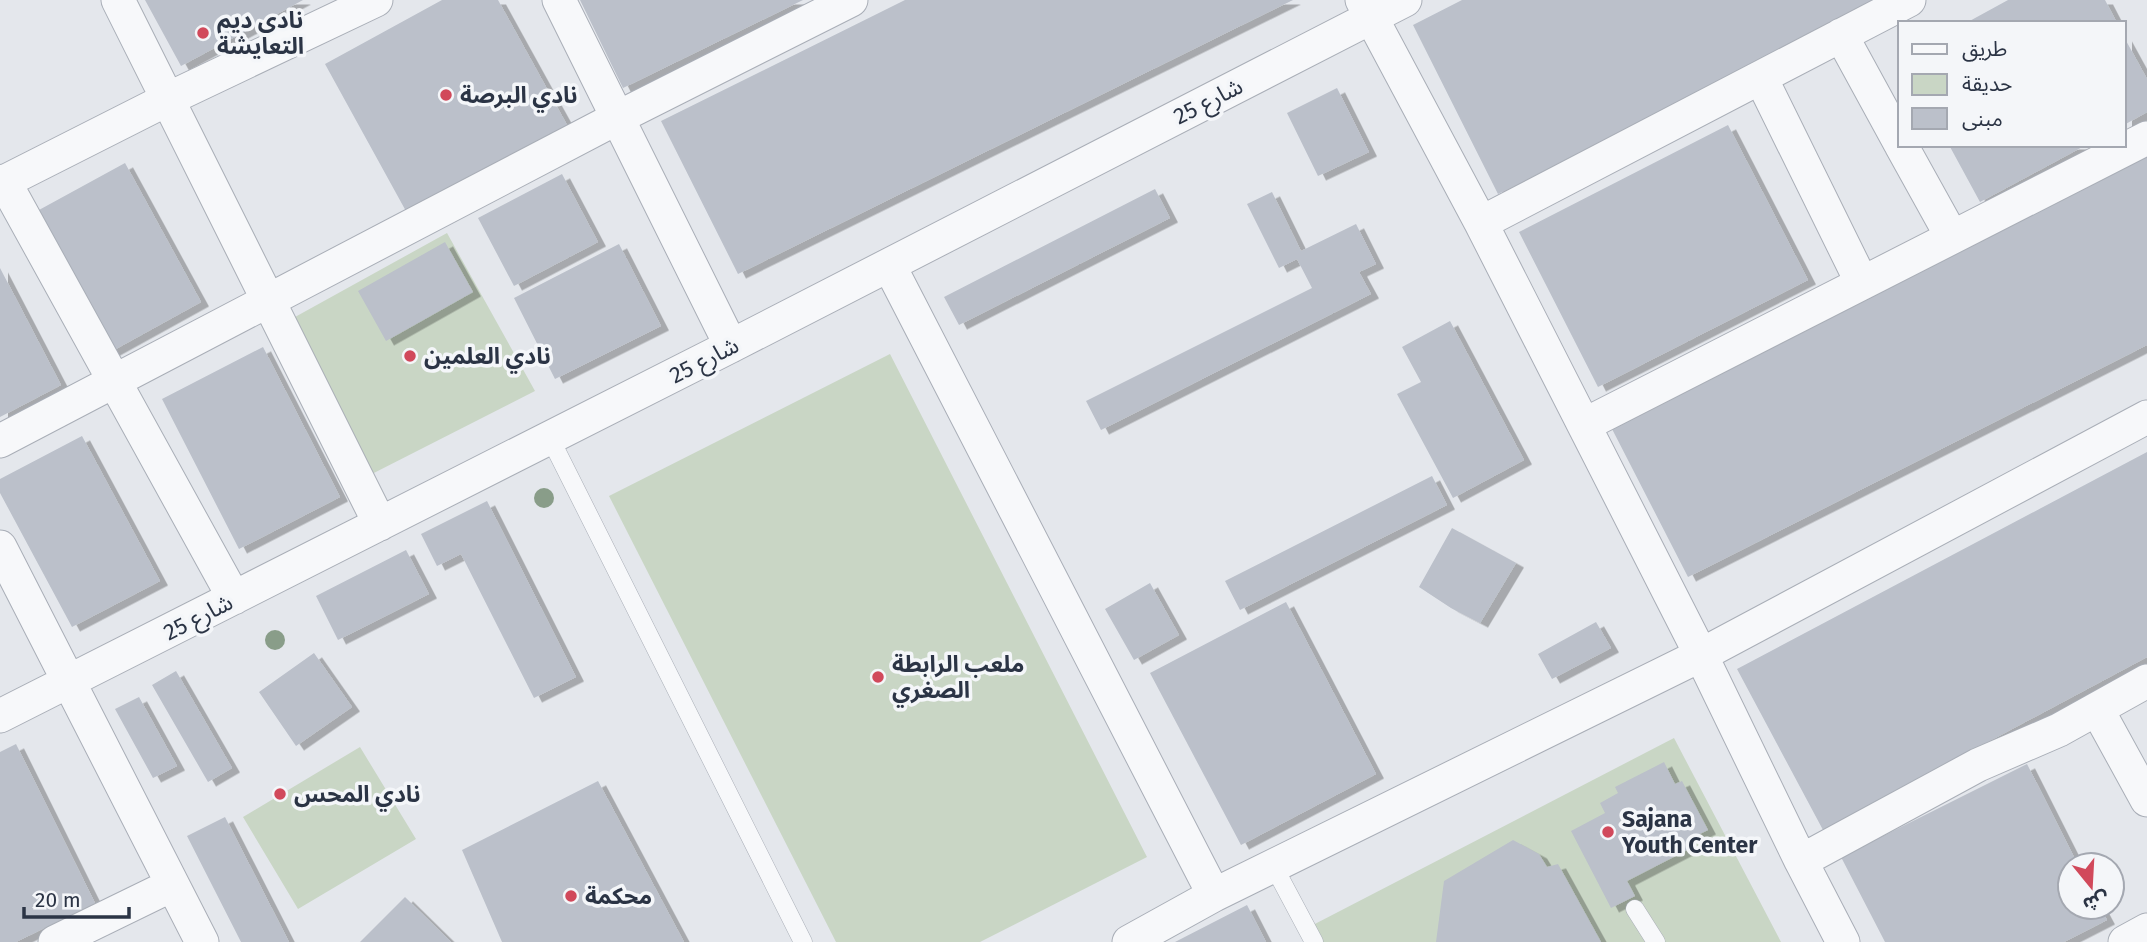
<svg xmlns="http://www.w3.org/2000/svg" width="2147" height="942" font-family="'Fira Sans','Noto Sans Arabic',sans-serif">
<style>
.green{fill:#c9d6c5}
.building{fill:#bbc0ca;filter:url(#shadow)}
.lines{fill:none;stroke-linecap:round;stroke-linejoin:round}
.service-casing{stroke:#a9aeb7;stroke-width:19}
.minor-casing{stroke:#a9aeb7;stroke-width:35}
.service{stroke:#f7f8fa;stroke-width:18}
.minor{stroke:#f7f8fa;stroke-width:33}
.tree{fill:#899d89}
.poi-dot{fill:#d1495b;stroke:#f4f6f9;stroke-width:2.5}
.labels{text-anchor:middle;stroke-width:7;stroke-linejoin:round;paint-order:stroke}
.poi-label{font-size:23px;font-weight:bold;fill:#2b3445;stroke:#f4f6f9;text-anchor:start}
.street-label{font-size:23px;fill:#2b3445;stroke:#f4f6f9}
</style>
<defs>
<filter id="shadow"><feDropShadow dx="8" dy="4.5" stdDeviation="0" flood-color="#0004"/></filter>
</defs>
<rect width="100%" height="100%" fill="#e4e7ec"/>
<path class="green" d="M447,233L535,391L364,478L286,322Z
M890,354L1147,857L980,942H836L609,496Z
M1674,738L1781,942H1317L1309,927Z
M360,747L416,839L298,909L243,817Z"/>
<path class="building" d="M145,0H303L181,66Z
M442,0H498L567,125L407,213L325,64Z
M580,0H803L623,88Z
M905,0H1293L738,274L661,121Z
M1462,0H1885L1498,194L1413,25Z
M2008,0H2105L2117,23H1966Z
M2124,37L2147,79V112L2124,125Z
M1337,88L1369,152L1318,176L1287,113Z
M1728,125L1808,280L1598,387L1519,232Z
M1949,145H2086L1980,202Z
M2147,157V345L1688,577L1611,427Z
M125,163L201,302L105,355L28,216Z
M562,174L598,242L514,286L478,218Z
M1155,189L1170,218L959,325L944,297Z
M1272,192L1301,251L1356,224L1376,264L1359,272L1371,294L1101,430L1086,401L1312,288L1297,259L1279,268L1247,204Z
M445,242L473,292L386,341L358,291Z
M619,244L661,326L555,379L514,298Z
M0,268L61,385L0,417Z
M1450,321L1524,460L1453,498L1397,394L1421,382L1402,347Z
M263,347L340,497L239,549L162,399Z
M82,436L160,581L72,627L0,493V479Z
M2147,452V657L1823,830L1737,669Z
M1432,476L1447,505L1240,610L1225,581Z
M487,501L576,677L534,698L461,554L437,566L421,534Z
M1452,528L1516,563L1480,623L1451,608L1419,587Z
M406,550L429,594L338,640L316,596Z
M1150,583L1179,635L1134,660L1105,609Z
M1286,602L1376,774L1241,845L1150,673Z
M1596,622L1611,648L1552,679L1538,654Z
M314,653L352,707L296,746L259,692Z
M176,671L232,768L208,782L152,685Z
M139,697L177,766L153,778L115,709Z
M16,744L95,903L16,942H0V752Z
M1664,762L1675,784L1682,781L1708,830L1687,840L1691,848L1627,881L1635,896L1611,908L1571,831L1605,813L1600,803L1618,793L1615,787Z
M2027,764L2078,865H2070V907H2100L2107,920L2064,942H1885L1841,857Z
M598,781L684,942H502L462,850Z
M225,817L289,942H241L187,836Z
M1513,840L1539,854L1547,867L1558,864L1601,942H1436L1444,881Z
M405,897L451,942H360Z
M1247,905L1266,942H1175Z"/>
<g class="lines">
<g class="service-casing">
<path id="service" d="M550,438L803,942
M1273,865L1314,942
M1635,909L1656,942"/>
</g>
<g class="minor-casing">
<path id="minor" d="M118,0L380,524
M559,0L731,346
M1362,0L1481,223L1701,655L1801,861L1843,942
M1841,35L1900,143
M1761,78L1862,283
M1901,145L1952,237
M4,181L234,598
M0,184L168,99L376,0
M1481,223L1909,0
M889,265L1214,895
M1584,425L2147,138
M0,441L617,118L851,0
M0,547L202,942
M2097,709L2147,800
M0,716L731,346L1405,0
M1801,861L1978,765L2059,730L2147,681
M55,942L172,885
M1129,942L1214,895L1701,655L2147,417
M2125,942L2147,930"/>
</g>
<use href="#service" class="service"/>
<use href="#minor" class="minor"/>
</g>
<g class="tree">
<circle cx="544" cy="498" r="10"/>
<circle cx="275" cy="640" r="10"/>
</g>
<g class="poi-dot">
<circle cx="203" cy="33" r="7"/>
<circle cx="446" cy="95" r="7"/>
<circle cx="410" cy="356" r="7"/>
<circle cx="878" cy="677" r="7"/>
<circle cx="280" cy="794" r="7"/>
<circle cx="1608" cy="832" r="7"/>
<circle cx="571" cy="896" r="7"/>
</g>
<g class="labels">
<g class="poi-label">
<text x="217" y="28">نادى ديم<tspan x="217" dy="26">التعايشة</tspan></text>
<text x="460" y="103">نادي البرصة</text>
<text x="424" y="364">نادي العلمين</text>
<text x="892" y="672">ملعب الرابطة<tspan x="892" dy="26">الصغري</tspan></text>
<text x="294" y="802">نادي المحس</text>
<text x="1622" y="827">Sajana<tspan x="1622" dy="26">Youth Center</tspan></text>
<text x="585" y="904">محكمة</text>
</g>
<g class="street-label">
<text transform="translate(1208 101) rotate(-27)" y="8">شارع 25</text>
<text transform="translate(704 360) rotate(-27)" y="8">شارع 25</text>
<text transform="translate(198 617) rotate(-27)" y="8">شارع 25</text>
</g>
</g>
<rect x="1898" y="21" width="228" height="126" fill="#f4f6f9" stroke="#a4a8b1" stroke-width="2"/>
<rect x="1912" y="44" width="35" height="10" fill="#f7f8fa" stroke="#a4a8b1" stroke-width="2"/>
<text x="1962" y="56" font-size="21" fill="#2b3445">طريق</text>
<rect x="1912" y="74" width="35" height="21" fill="#c9d6c5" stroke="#a4a8b1" stroke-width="2"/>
<text x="1962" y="91" font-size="21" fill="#2b3445">حديقة</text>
<rect x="1912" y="108" width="35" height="21" fill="#bbc0ca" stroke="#a4a8b1" stroke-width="2"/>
<text x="1962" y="126" font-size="21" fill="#2b3445">مبنى</text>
<g transform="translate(2091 886) rotate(162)"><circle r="33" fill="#f4f6f9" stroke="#a4a8b1" stroke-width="2"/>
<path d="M0-5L12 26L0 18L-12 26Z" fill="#d1495b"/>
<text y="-10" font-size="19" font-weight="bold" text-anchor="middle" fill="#2b3445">ش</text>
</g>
<path d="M24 907v10h105v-10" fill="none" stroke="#2b3445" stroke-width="3.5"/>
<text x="35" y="907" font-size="21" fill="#2b3445" stroke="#f4f6f9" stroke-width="5" paint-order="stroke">20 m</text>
</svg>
